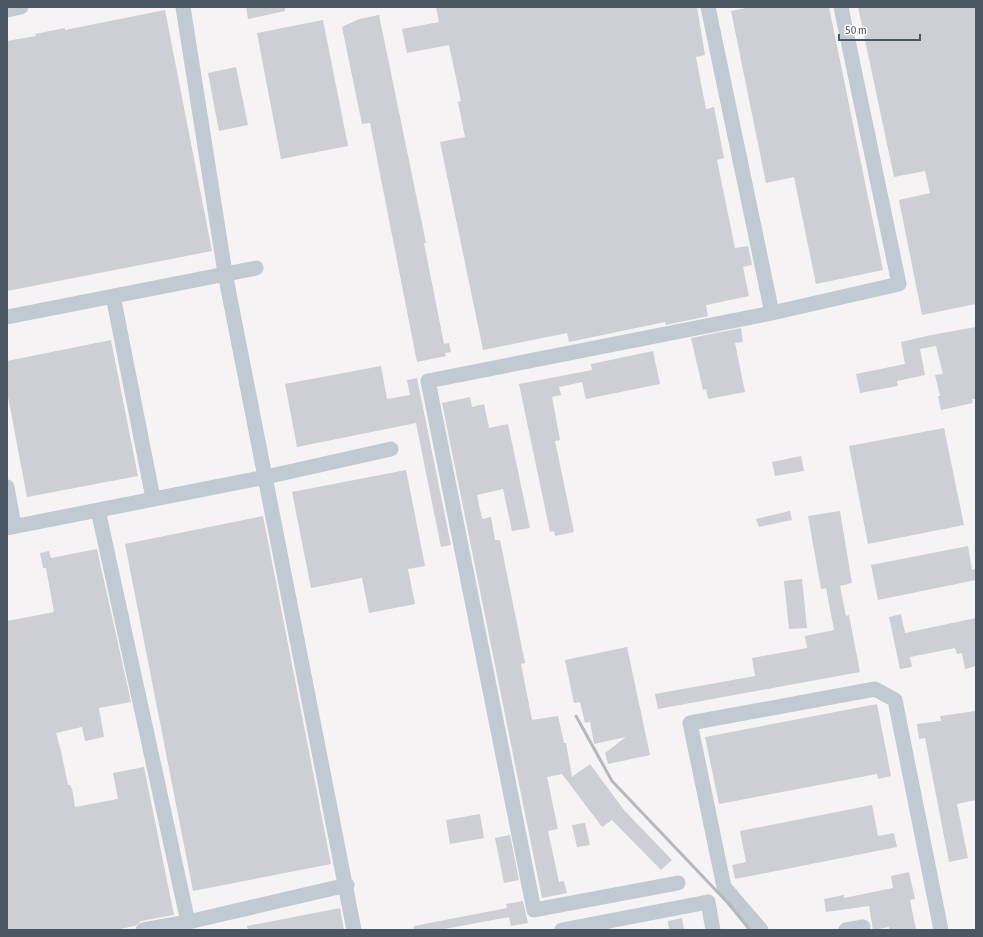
<svg xmlns="http://www.w3.org/2000/svg" width="983" height="937" font-family="'Asap Condensed',sans-serif">
<style>
.building{fill:#cdcfd5}
.lines{fill:none;stroke-linecap:round;stroke-linejoin:round}
.minor{stroke:#c1cad2;stroke-width:15}
.rail{stroke:#b5b8bd;stroke-width:3}
</style>
<rect width="100%" height="100%" fill="#f5f3f3"/>
<path class="building" d="M246,7H285V11L248,19Z
M436,7H697L705,55L696,57L706,109L714,107L724,158L717,160L735,248L748,246L752,265L743,267L749,296L706,305L708,316L666,325L665,322L569,342L567,333L483,350L440,142L465,137L458,102L461,101L449,45L407,53L402,29L439,22Z
M751,7H829L883,270L816,284L794,177L766,183L731,11Z
M858,7H976V304L922,315L899,200L930,193L925,171L894,177Z
M165,10L212,251L7,291V41L36,36L35,34L65,28V30Z
M379,15L426,243H424L444,344L449,343L451,352L445,353L446,356L417,362L370,123L362,124L342,27L359,19Z
M323,20L348,146L281,159L257,33Z
M236,67L248,125L219,131L208,73Z
M976,327V399H972L973,403L941,410L938,396H940L935,375L943,374L936,346L920,349L925,375L897,381L898,386L860,393L856,374L905,364L901,342L931,335Z
M741,328L743,342L735,343L745,392L708,399L706,389L703,390L691,338Z
M111,340L138,476L27,497L7,392V361Z
M653,351L660,384L586,399L582,382L559,387L561,395L552,397L560,440L555,441L574,532L555,536L554,531L550,532L519,384L592,370L591,364Z
M381,366L387,399L410,395L407,380L417,378L451,545L441,547L416,423L297,447L285,384Z
M470,397L472,407L484,404L489,428L508,424L530,528L512,531L503,489L477,495L482,519L491,517L495,540H500L525,663L521,664L532,720L558,716L564,743H566L572,777L590,764L624,810L672,860L661,870L612,820L602,827L562,774L547,777L558,829L548,831L559,882L564,881L567,893L542,898L442,403Z
M944,428L964,525L868,544L849,446Z
M801,456L804,471L775,476L772,462Z
M406,470L425,566L408,569L415,604L369,613L362,578L311,588L292,492Z
M790,511L792,520L759,527L756,519Z
M840,511L852,583L840,586L846,616L849,615L860,672L658,709L655,694L755,676L752,658L807,648L805,636L834,630L826,588L821,589L808,516Z
M263,516L331,864L193,891L125,544Z
M968,546L972,570L976,569V580L878,600L871,565Z
M97,549L131,702L99,708L104,737L85,741L82,727L56,733L61,751L68,785H70L71,788H72L75,807L118,799L113,773L144,767L174,915L141,921L135,926L114,930H7V621L54,612L46,568H43L40,553L49,551L51,558Z
M802,579L807,628L789,629L784,581Z
M901,614L905,633L976,618V666L965,669L962,653L957,654L955,648L910,657L912,667L900,669L889,617Z
M627,647L650,755L608,764L605,753L626,737L594,744L590,722L585,723L580,702L574,703L565,660Z
M877,704L891,776L878,779L877,774L719,804L705,737Z
M976,711V800L957,804L968,858L949,862L925,738L919,739L917,724L941,721L940,716Z
M872,805L878,836L894,833L897,847L735,879L732,865L746,862L740,831Z
M480,814L484,838L450,844L446,820Z
M585,823L590,845L577,847L572,825Z
M510,835L519,880L504,883L495,838Z
M909,872L915,899L910,900L916,930H889V927L873,930L869,906L826,912L824,899L844,895V898L893,888L891,876Z
M523,901L528,923L511,926L509,917L439,930H414V926L507,908L506,904Z
M340,908L344,930H248L247,926Z
M682,918L684,930H669L668,921Z"/>
<g class="lines">
<path class="minor" d="M183,7L225,273L354,930
M708,7L772,313L899,284L841,7
M7,10L21,7
M113,296L153,498
M7,317L256,268
M7,487L14,526
M98,510L188,922
M7,528L266,477L391,449
M678,883L534,910L428,381L772,313
M143,930L188,922L347,885
M562,930L708,902L713,930
M761,930L724,887L690,723L875,689L895,700L941,930
M846,930L863,927"/>
<path class="rail" d="M576,716L612,781L728,903L750,930"/>
</g>
<rect width="983" height="937" fill="none" stroke="#4a5661" stroke-width="16"/>
<path d="M839 34v6h81v-6" fill="none" stroke="#4a5661" stroke-width="2"/>
<text x="845" y="34" font-size="12" fill="#4a5661" stroke="#ffffff" stroke-width="3" paint-order="stroke">50 m</text>
</svg>
